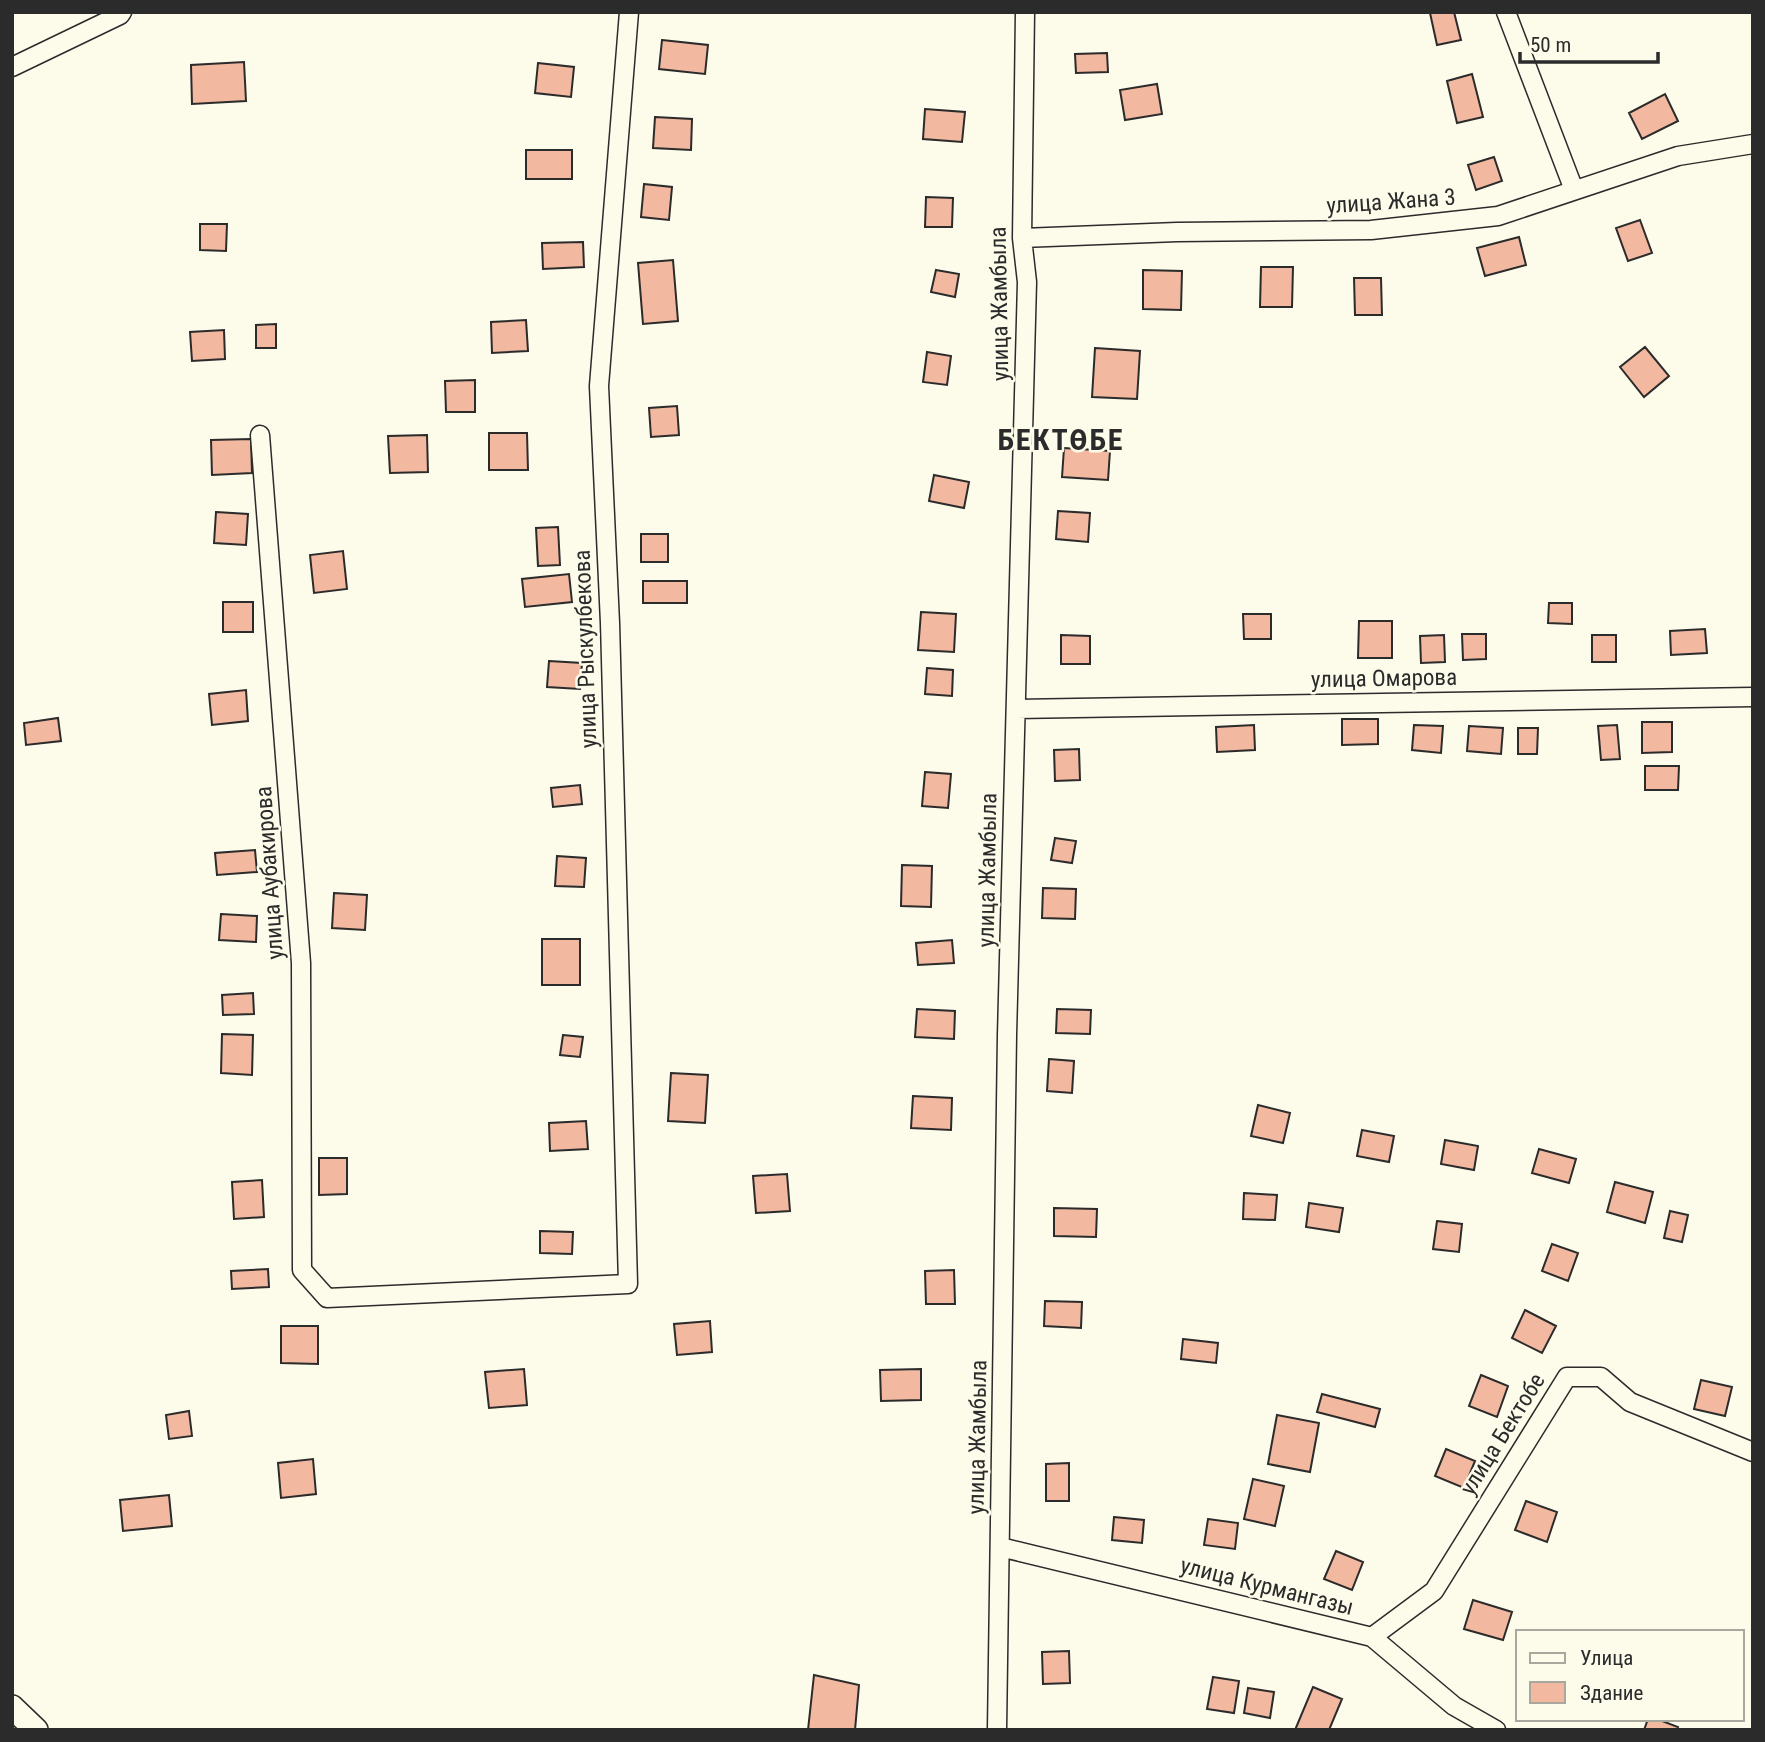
<svg xmlns="http://www.w3.org/2000/svg" width="1765" height="1742" font-family="'Roboto Condensed',sans-serif">
<style>
.building{fill:#f2b8a0;stroke:#2b2b2b;stroke-width:2}
.lines{fill:none;stroke-linecap:round;stroke-linejoin:round}
.minor-casing{stroke:#2b2b2b;stroke-width:21}
.secondary-casing{stroke:#2b2b2b;stroke-width:26}
.minor{stroke:#fdfbea;stroke-width:18}
.secondary{stroke:#fdfbea;stroke-width:23}
.labels{text-anchor:middle;stroke-width:5;stroke-linejoin:round;paint-order:stroke}
.street-label{font-size:23px;fill:#2b2b2b;stroke:#fdfbea}
.district-label{font-size:30px;font-weight:bold;letter-spacing:2px;fill:#2b2b2b;stroke:#fdfbea}
</style>
<rect width="100%" height="100%" fill="#fdfbea"/>
<path class="building" d="M1454,12L1461,40L1437,45L1430,13Z
M662,40L708,45L705,74L659,69Z
M1107,53L1108,72L1076,73L1075,54Z
M244,62L246,101L192,104L191,65Z
M538,63L574,67L571,97L535,93Z
M1472,74L1483,117L1457,123L1447,81Z
M1157,84L1162,114L1125,120L1120,90Z
M1665,94L1678,121L1642,139L1629,113Z
M925,109L965,112L962,142L923,139Z
M655,117L692,119L691,150L653,148Z
M526,150H572V179H526Z
M1494,157L1502,181L1476,190L1468,165Z
M644,184L672,187L669,220L641,217Z
M926,197L953,198L952,227H925Z
M1640,220L1652,253L1628,261L1616,228Z
M200,224H227L226,251L200,250Z
M1519,237L1526,265L1485,276L1477,248Z
M583,242L584,267L543,269L542,243Z
M673,260L678,321L643,324L638,263Z
M1261,267H1293L1292,307H1260Z
M936,270L959,274L955,297L931,292Z
M1143,270L1182,271L1181,310L1143,309Z
M1354,278H1381L1382,315H1355Z
M526,320L528,351L492,353L491,322Z
M276,324V348H256V325Z
M224,330L225,359L192,361L190,332Z
M1645,347L1669,376L1644,397L1620,367Z
M1095,348L1140,351L1137,399L1092,397Z
M927,352L951,356L947,385L923,382Z
M475,380V412H446L445,381Z
M677,406L679,435L651,437L649,408Z
M489,433H527L528,470H489Z
M427,435L428,472L390,473L388,436Z
M251,439L252,473L212,475L211,440Z
M1064,448L1110,451L1108,480L1062,477Z
M934,475L969,482L964,508L929,501Z
M1058,511L1090,513L1088,542L1056,539Z
M216,512L248,514L246,545L214,543Z
M558,527L560,565L538,566L536,528Z
M641,534H668V562H641Z
M343,551L347,589L314,593L310,555Z
M569,574L572,602L525,607L522,579Z
M643,581H687V603H643Z
M223,602H253V632H223Z
M1549,603H1572V624L1548,623Z
M921,612L956,614L954,652L918,650Z
M1243,614H1271V639H1244Z
M1359,621H1392V658H1358Z
M1705,629L1707,653L1671,655L1670,631Z
M1462,634H1486V659L1463,660Z
M1061,635L1090,636V664H1061Z
M1444,635L1445,662L1421,663L1420,636Z
M1592,635H1616V662H1592Z
M549,661L582,663L580,689L547,687Z
M927,668L953,670L952,696L925,694Z
M246,690L248,721L212,725L209,694Z
M58,718L61,741L26,745L24,723Z
M1342,719H1378V744L1342,745Z
M1642,722H1672V752L1642,753Z
M1254,725L1255,750L1217,752L1216,727Z
M1414,725L1443,726L1441,753L1412,750Z
M1617,725L1620,759L1601,760L1598,726Z
M1469,726L1503,728L1501,754L1467,751Z
M1518,728H1538L1537,754H1518Z
M1079,749L1080,780L1055,781L1054,750Z
M1645,766H1679L1678,790H1645Z
M925,772L951,774L948,808L922,806Z
M580,785L582,804L553,807L551,788Z
M1055,838L1076,841L1072,863L1051,860Z
M255,850L257,872L217,875L215,853Z
M557,856L586,858L584,887L555,886Z
M902,865L932,866L931,907L901,906Z
M1043,888L1076,889L1075,919L1042,918Z
M334,893L367,895L365,930L332,928Z
M221,914L257,916L256,942L219,940Z
M542,939H580V985H542Z
M952,940L954,963L918,965L916,943Z
M253,993L254,1014L223,1015L222,995Z
M917,1009L955,1011L954,1039L915,1037Z
M1057,1009L1091,1010L1090,1034L1056,1033Z
M222,1034L253,1035L252,1075L221,1073Z
M563,1035L583,1037L580,1057L560,1055Z
M1049,1059L1074,1061L1072,1093L1047,1091Z
M671,1073L708,1075L705,1123L668,1121Z
M913,1096L952,1098L951,1130L911,1128Z
M1258,1105L1290,1113L1283,1143L1251,1136Z
M586,1121L588,1149L550,1151L549,1123Z
M1362,1130L1394,1136L1389,1162L1357,1156Z
M1445,1140L1478,1146L1474,1170L1441,1164Z
M1539,1149L1576,1159L1569,1183L1532,1173Z
M319,1158H347V1194L319,1195Z
M787,1174L790,1211L756,1213L753,1176Z
M262,1180L264,1217L234,1219L232,1182Z
M1615,1182L1653,1192L1645,1223L1607,1212Z
M1244,1193L1277,1195L1275,1220L1243,1219Z
M1309,1203L1343,1208L1339,1232L1306,1227Z
M1054,1208L1097,1209L1096,1237L1054,1236Z
M1670,1211L1688,1215L1682,1242L1664,1238Z
M1437,1221L1462,1224L1459,1252L1433,1249Z
M540,1231L573,1232L572,1254L540,1253Z
M1552,1244L1578,1253L1568,1281L1542,1271Z
M268,1269L269,1287L232,1289L231,1271Z
M954,1270L955,1304H926L925,1271Z
M1045,1301L1082,1302L1081,1328L1044,1326Z
M1525,1310L1556,1326L1542,1353L1512,1338Z
M710,1321L712,1352L677,1355L674,1324Z
M281,1326H318V1364L281,1363Z
M1183,1339L1218,1343L1216,1363L1181,1359Z
M524,1369L527,1405L489,1408L485,1372Z
M921,1369V1400L881,1401L880,1370Z
M1481,1375L1508,1386L1497,1417L1469,1406Z
M1701,1380L1732,1387L1725,1416L1694,1409Z
M1322,1394L1380,1409L1375,1427L1317,1412Z
M189,1411L192,1436L169,1439L166,1415Z
M1277,1415L1319,1423L1310,1472L1268,1464Z
M1446,1449L1475,1461L1464,1488L1435,1476Z
M313,1459L316,1494L281,1498L278,1463Z
M1069,1463V1501H1046V1464Z
M1253,1479L1284,1486L1275,1526L1244,1519Z
M169,1495L172,1526L123,1531L120,1500Z
M1526,1501L1557,1512L1547,1542L1515,1530Z
M1114,1517L1144,1520L1142,1543L1112,1540Z
M1208,1519L1238,1523L1235,1549L1204,1545Z
M1336,1551L1363,1562L1352,1590L1324,1579Z
M1473,1600L1512,1612L1503,1640L1464,1629Z
M1069,1651L1070,1683L1043,1684L1042,1652Z
M814,1675L859,1685L855,1730H808Z
M1213,1677L1239,1681L1234,1713L1207,1709Z
M1313,1687L1342,1699L1329,1730H1295Z
M1248,1688L1274,1692L1270,1718L1244,1713Z
M1648,1719H1657L1678,1727L1677,1730H1644Z"/>
<g class="lines">
<g class="minor-casing">
<path id="minor" d="M1506,12L1574,190
M12,67L120,15L122,12
M1022,238L1177,232L1371,230L1498,216L1678,156L1753,144
M260,435L301,963L302,1270L327,1298L628,1284L610,623L599,386L629,12
M1016,709L1753,697
M1000,1547L1372,1637L1454,1706L1496,1730
M1372,1637L1434,1591L1567,1377H1601L1630,1402L1753,1452
M997,1730L1007,1035L1027,282L1022,238L1025,12"/>
</g>
<g class="secondary-casing">
<path id="secondary" d="M12,1707L36,1730"/>
</g>
<use href="#minor" class="minor"/>
<use href="#secondary" class="secondary"/>
</g>
<g class="labels">
<g class="street-label">
<text transform="translate(1391 201) rotate(-4)" y="8">улица Жана 3</text>
<text transform="translate(999 304) rotate(-91)" y="8">улица Жамбыла</text>
<text transform="translate(585 649) rotate(-92)" y="8">улица Рыскулбекова</text>
<text transform="translate(1384 678) rotate(-1)" y="8">улица Омарова</text>
<text transform="translate(987 870) rotate(-89)" y="8">улица Жамбыла</text>
<text transform="translate(269 873) rotate(-94)" y="8">улица Аубакирова</text>
<text transform="translate(1502 1434) rotate(-58)" y="8">улица Бектобе</text>
<text transform="translate(977 1437) rotate(-89)" y="8">улица Жамбыла</text>
<text transform="translate(1267 1586) rotate(14)" y="8">улица Курмангазы</text>
</g>
<g class="district-label">
<text x="1061" y="450">БЕКТӨБЕ</text>
</g>
</g>
<rect width="1765" height="1742" fill="none" stroke="#2b2b2b" stroke-width="28"/>
<rect x="1516" y="1630" width="228" height="91" fill="#fdfbea" stroke="#a9a89e" stroke-width="2"/>
<rect x="1530" y="1653" width="35" height="10" fill="#fdfbea" stroke="#a9a89e" stroke-width="2"/>
<text x="1580" y="1665" font-size="21" fill="#2b2b2b">Улица</text>
<rect x="1530" y="1682" width="35" height="21" fill="#f2b8a0" stroke="#a9a89e" stroke-width="2"/>
<text x="1580" y="1700" font-size="21" fill="#2b2b2b">Здание</text>
<path d="M1520 52v10h138v-10" fill="none" stroke="#2b2b2b" stroke-width="3.5"/>
<text x="1530" y="52" font-size="21" fill="#2b2b2b" stroke="#fdfbea" stroke-width="5" paint-order="stroke">50 m</text>
</svg>
